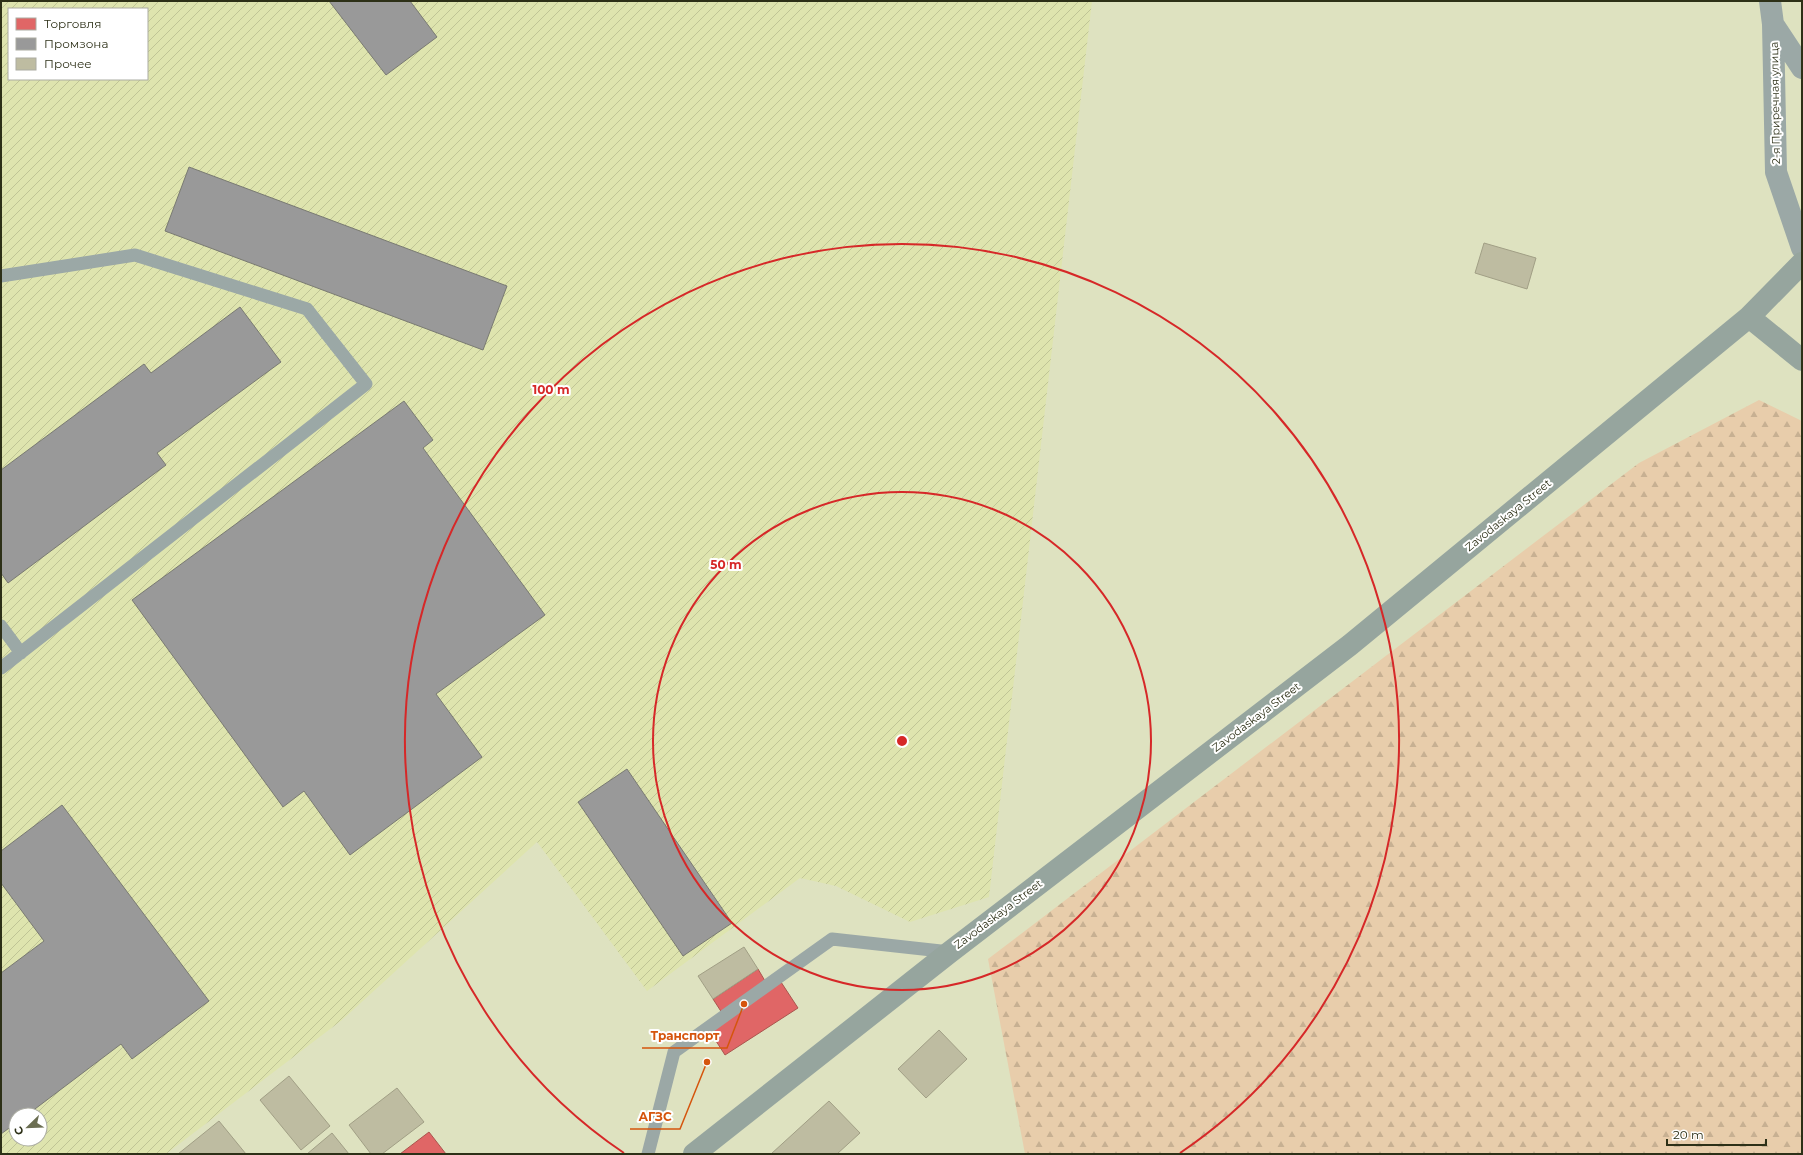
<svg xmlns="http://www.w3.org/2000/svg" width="1803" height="1155" font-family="Montserrat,sans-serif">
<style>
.industrial{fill:url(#industrial-furrows);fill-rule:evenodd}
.forest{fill:url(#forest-firs)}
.shops{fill:#e06666;stroke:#aa564e}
.industry{fill:#999;stroke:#797a72}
.building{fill:#bebca1;stroke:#a19f85}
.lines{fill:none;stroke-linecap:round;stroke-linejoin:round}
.lane{stroke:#9ba8a6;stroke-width:13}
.street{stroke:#9ba8a6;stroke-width:22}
.secondary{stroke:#96a59e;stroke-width:22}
.ring{fill:none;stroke:#d62828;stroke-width:2}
.labels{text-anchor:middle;stroke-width:4;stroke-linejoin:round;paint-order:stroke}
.street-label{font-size:11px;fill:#2d3017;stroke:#fff}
.centre{fill:#d62828;stroke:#fff;stroke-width:2}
.ring-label{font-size:12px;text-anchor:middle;font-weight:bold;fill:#d62828;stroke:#fff;stroke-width:4;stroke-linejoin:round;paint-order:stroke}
.leader{fill:none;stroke:#d5550d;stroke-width:1.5}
.callout-dot{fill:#d5550d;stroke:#fff;stroke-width:1.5}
.callout-label{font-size:12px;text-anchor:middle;font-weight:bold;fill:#d5550d;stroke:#fff;stroke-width:4;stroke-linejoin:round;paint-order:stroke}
</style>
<defs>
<pattern id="industrial-furrows" width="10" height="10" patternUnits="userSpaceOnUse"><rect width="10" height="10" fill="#dee4ae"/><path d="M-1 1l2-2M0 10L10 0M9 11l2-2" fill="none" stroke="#bfc495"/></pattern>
<pattern id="forest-firs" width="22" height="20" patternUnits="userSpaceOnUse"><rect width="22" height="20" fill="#e8cdab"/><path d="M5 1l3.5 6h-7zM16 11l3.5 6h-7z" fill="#c7b092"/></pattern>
</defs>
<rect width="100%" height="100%" fill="#dee2c0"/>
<path class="industrial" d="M1,1H1092L989,897L910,922L836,886L800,878L647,991L537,842L342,1020L166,1154H1ZM9,9H147V79H9ZM16,1115H40V1139H16Z"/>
<path class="forest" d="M1759,400L1802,421V1154H1025L988,959L1639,463Z"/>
<path class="shops" d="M758,969L768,986L779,979L798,1008L725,1055L707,1027L724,1016L713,999Z
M429,1132L446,1154H400Z"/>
<path class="industry" d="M329,1H410L437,37L386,75Z
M189,167L507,286L483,350L165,231Z
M240,307L281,362L157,453L166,465L8,583L1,573V470L144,364L151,373Z
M404,401L433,440L423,448L545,615L436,694L482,757L350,855L304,791L283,807L132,600Z
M627,769L732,923L683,956L578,802Z
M62,805L209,1001L132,1059L121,1044L27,1115H16V1123L1,1134V973L44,941L1,883V851Z"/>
<path class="building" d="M1484,243L1536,258L1527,289L1475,273Z
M744,947L758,969L713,999L698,976Z
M939,1030L967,1059L926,1098L898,1069Z
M289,1076L330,1126L301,1150L260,1100Z
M397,1088L424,1122L382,1154H371L349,1125Z
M829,1101L860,1133L837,1154H771Z
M219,1121L246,1154H178Z
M332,1133L349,1154H307Z"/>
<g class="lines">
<path class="lane" d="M1,276L135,255L307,309L366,384L1,668
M1,626L21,653
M648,1154L674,1052L832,939L950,952"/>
<path class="street" d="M1770,1L1773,24L1776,172L1802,248
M1773,24L1802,68"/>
<path class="secondary" d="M1749,317L1802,360
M694,1154L950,952L1350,645L1749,317L1802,263"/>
</g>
<g class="ring">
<circle cx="902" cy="741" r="249"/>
<path d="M624 1153A497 497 0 1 1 1180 1153"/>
</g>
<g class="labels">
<g class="street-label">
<text transform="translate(1775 103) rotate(-91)" y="4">2-я Приречная улица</text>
<text transform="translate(1508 515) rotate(-39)" y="4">Zavodaskaya Street</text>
<text transform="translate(1256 717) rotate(-37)" y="4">Zavodaskaya Street</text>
<text transform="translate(998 914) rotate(-37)" y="4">Zavodaskaya Street</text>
</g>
</g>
<circle cx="902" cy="741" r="6" class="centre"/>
<g class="ring-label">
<text x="551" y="394">100 m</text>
<text x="726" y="569">50 m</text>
</g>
<path class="leader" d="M744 1004L727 1048H642M707 1062L680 1129H630"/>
<g class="callout-dot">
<circle cx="744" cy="1004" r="4"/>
<circle cx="707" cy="1062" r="4"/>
</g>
<g class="callout-label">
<text x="685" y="1040">Транспорт</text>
<text x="655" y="1121">АГЗС</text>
</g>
<rect width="1803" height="1155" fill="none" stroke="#2d3017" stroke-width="4"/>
<rect x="8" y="8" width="140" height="72" fill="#ffffff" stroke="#abaca2"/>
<rect x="16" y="18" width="20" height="12" fill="#e06666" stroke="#abaca2"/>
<text x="44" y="28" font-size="12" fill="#2d3017">Торговля</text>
<rect x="16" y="38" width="20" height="12" fill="#999999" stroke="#abaca2"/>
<text x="44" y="48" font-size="12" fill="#2d3017">Промзона</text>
<rect x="16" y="58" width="20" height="12" fill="#bebca1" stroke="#abaca2"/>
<text x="44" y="68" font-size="12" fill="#2d3017">Прочее</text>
<g transform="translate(28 1127) rotate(247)"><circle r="19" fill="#ffffff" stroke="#abaca2"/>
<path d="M0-3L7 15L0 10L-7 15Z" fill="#6b6e52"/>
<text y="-6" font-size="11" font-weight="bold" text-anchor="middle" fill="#2d3017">С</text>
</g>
<path d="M1667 1139v6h99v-6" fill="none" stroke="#2d3017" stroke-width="2"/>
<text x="1673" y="1139" font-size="12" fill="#2d3017" stroke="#ffffff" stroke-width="3" paint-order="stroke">20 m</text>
</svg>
